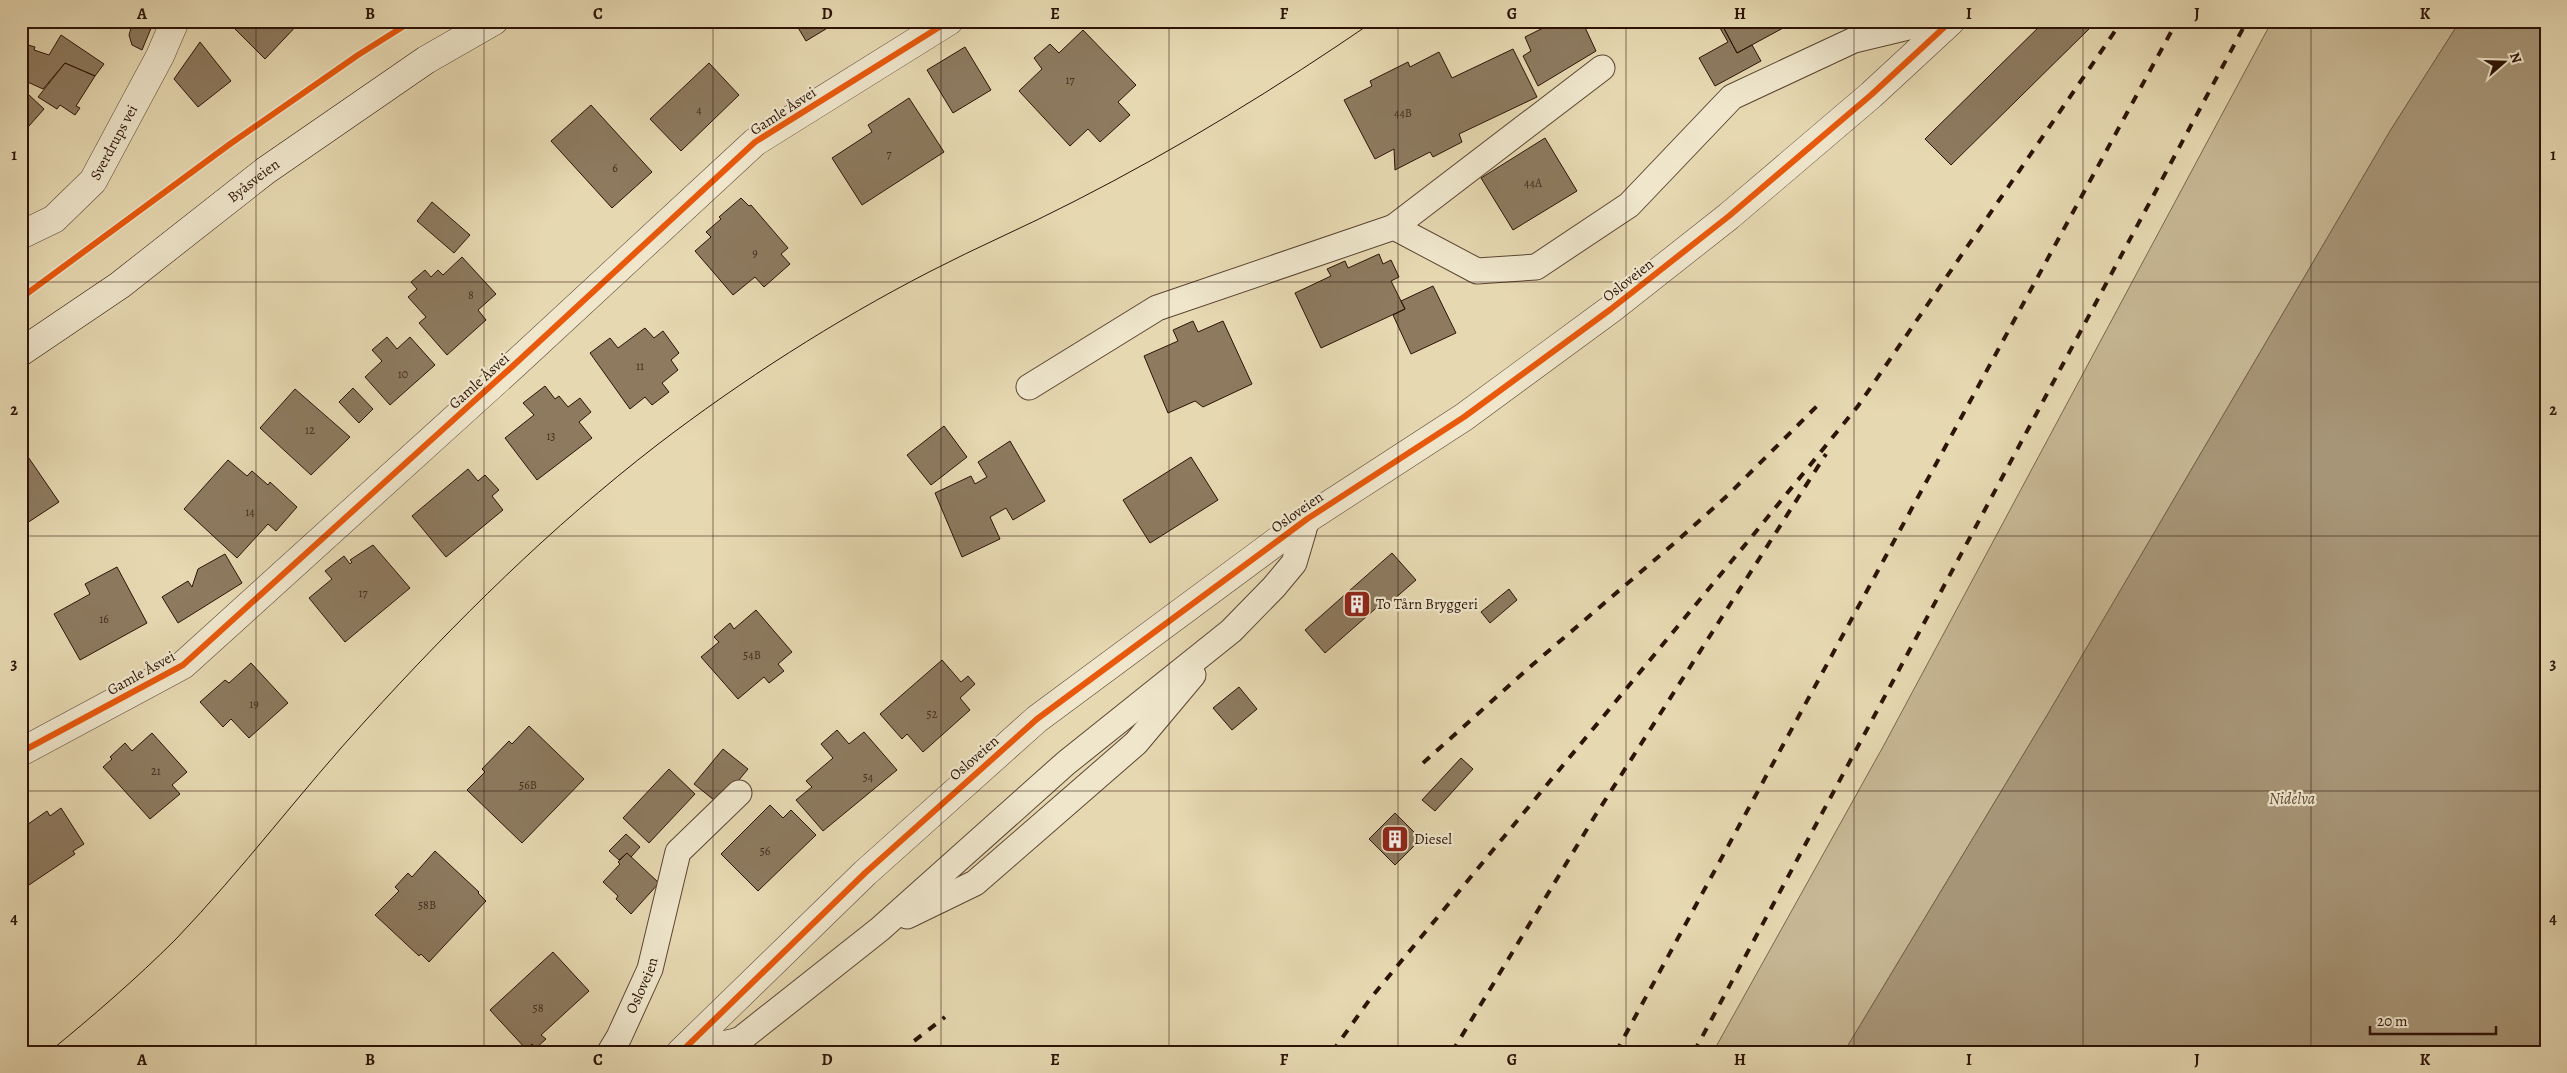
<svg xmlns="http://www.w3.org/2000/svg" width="2567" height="1073" font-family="Alegreya,serif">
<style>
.green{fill:#c7b794;stroke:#7a664e}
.water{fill:#a79577;stroke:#76614a}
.building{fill:#8d7a5f;stroke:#2d1407}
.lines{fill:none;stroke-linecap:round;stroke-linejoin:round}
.service-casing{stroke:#5b4532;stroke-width:27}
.minor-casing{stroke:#5b4532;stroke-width:29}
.tertiary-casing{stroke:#5b4532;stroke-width:29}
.secondary-casing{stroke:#2d1407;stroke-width:29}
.service{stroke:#efe6cc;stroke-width:25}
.minor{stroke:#efe6cc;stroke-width:28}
.tertiary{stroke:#efe6cc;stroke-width:28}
.secondary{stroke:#efe6cc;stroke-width:28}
.tram{stroke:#2d1407;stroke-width:1}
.rail{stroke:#2d1407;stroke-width:4;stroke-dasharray:9 9;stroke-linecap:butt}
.cycleway-casing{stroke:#efe6cc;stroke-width:9}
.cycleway{stroke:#e8590c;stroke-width:6}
.grid{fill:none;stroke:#2d1407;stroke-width:1;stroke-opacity:0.55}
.labels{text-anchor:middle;stroke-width:4.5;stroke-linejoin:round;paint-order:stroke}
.number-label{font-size:12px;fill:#452e1d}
.street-label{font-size:15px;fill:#2d1407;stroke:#efe6cc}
.poi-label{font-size:15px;fill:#2d1407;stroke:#efe6cc;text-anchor:start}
.water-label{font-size:16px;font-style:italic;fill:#5e4834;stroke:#efe6cc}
.neatline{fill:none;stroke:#2d1407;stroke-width:2}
.grid-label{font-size:16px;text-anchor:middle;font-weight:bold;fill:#2d1407}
</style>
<rect width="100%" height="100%" fill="#e6d8b1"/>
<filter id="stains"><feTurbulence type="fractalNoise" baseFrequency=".004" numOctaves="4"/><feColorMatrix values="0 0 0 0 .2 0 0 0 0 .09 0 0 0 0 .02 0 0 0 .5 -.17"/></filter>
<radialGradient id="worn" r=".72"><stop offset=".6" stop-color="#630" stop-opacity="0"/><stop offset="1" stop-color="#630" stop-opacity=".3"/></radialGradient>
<path class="green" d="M2272,21H2460L2390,131L2049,712L1844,1052H1713L1884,745Z"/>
<path class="water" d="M2460,21H2546V1052H1844L2049,712L2390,131Z"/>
<path class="building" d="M123,21H154L142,50L132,45L129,35L132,25Z
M227,21H301L265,59Z
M794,21H839L806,41Z
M1557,21H1582L1596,51L1538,86L1523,56L1531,51L1525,37Z
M1716,21H1720L1737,53L1752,45L1761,61L1715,86L1699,58L1728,42Z
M1720,21H1796L1737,53Z
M2045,21H2083L2090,28L1951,165L1925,139Z
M1083,30L1136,85L1118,102L1130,115L1100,142L1088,129L1070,146L1019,91L1042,69L1034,58L1050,44L1059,53Z
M61,35L104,64L95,76L65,63L43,89L21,79V43L35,47L34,50L49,55Z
M200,42L231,81L198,107L174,79Z
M965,47L991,90L953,113L927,70Z
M1513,49L1537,97L1459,134L1462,142L1433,157L1430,152L1395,170L1394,149L1375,159L1344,100L1372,86L1370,81L1408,62L1410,67L1439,52L1452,78Z
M65,63L95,76L76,106L80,108L75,115L60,105L57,109L38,97Z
M709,63L739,95L681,151L650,119Z
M29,95L44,109L21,135V104Z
M909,98L944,152L862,205L832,158L872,132L868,125Z
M591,105L652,172L612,208L551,141Z
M1545,138L1577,191L1513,230L1481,178Z
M741,198L749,206L751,205L788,248L781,254L790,264L764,287L755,277L733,295L695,251L711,237L706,232L721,219L719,217Z
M432,202L470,235L454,253L417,221Z
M1379,254L1383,264L1391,260L1399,277L1391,281L1405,309L1321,348L1295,293L1331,276L1327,269L1345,261L1348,268Z
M462,257L496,294L478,310L486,320L447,355L419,323L426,317L408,297L417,289L411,282L425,270L431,277L438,270L443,275Z
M1433,286L1456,333L1411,354L1393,315L1405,309L1401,301Z
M1193,321L1198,332L1223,321L1252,384L1203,407L1195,401L1168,413L1144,356L1178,341L1173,330Z
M645,328L654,338L663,331L679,353L671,360L678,370L662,383L669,392L652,405L645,397L630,409L590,353L610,338L618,348Z
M387,337L397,349L410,337L435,365L390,405L365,377L382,361L372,350Z
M545,386L555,399L559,396L568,407L580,398L591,412L579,422L592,438L537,480L505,438L534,415L523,403Z
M353,388L373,409L359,423L339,402Z
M295,389L350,437L311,475L260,428Z
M944,426L967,457L931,485L907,455Z
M1010,441L1045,501L1013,520L1006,508L990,517L1000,539L962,557L935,493L971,476L975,484L987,477L978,462Z
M24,451L59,502L21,527V454Z
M1191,457L1218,500L1150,543L1123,500Z
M228,460L247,476L252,471L268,485L270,482L297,507L276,531L268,524L237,558L184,509Z
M468,469L478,481L485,475L499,490L492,496L503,510L446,557L412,516Z
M373,545L410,588L345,642L309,598L332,579L325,571L344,556L350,564L352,562L350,560Z
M1392,553L1416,580L1386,606L1383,602L1325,653L1305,630Z
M225,554L242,583L178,623L162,597L188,581L192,587L198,569Z
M117,567L147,623L80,660L54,614L90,594L85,584Z
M1509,589L1517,600L1490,623L1481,612Z
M756,610L792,652L778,664L784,671L769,683L764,677L738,699L701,657L719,642L714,637L730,623L734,629Z
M942,660L961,682L968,676L975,684L960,698L970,710L923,752L907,734L902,739L880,714Z
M251,663L288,703L249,738L231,719L223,727L200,702L225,680L229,683Z
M1239,687L1257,709L1232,730L1213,708Z
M529,726L584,779L522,843L467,790L485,772L482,769L509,741L512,744Z
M837,730L849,744L864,732L897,770L823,831L796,800L812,787L806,781L833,758L821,744Z
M152,733L187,772L172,785L180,794L150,819L103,767L112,759L110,757L125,743L132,751Z
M723,749L748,769L719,804L694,784Z
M1461,758L1473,769L1435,811L1422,800Z
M669,769L695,794L649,843L623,818Z
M770,805L783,818L791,810L816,835L758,891L721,854Z
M61,808L84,844L73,851L75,854L23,889L21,829L47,811L50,816Z
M1395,813L1421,839L1395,865L1369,839Z
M626,834L640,847L631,857L627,853L619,860L609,851Z
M435,851L479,892L478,893L486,901L429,962L421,954L419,956L375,915L399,891L395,887L408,873L412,877Z
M627,853L659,883L631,914L616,899L618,896L603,882L620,864L618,862Z
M553,952L589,991L541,1035L546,1039L536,1048L532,1044L526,1049L490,1010Z"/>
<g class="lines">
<g class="service-casing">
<g id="service">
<path d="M1394,227L1602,68"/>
<path d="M1029,387L1157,308L1394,227L1477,271L1536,267L1629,205L1732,97L1854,40L1933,21"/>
<path d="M907,916L975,883L1136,743L1193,675"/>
<path d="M697,1037C714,1045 723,1046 741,1039L880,929L1066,763L1231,631L1274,587L1294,563L1307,519"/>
<path id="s1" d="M610,1052L619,1037L650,969L678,852L739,793"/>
</g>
</g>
<g class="minor-casing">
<g id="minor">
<path id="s2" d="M21,235L54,219L93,181L160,56L175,21"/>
<path d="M21,752L183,665L515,364L755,142L949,21"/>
</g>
</g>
<g class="tertiary-casing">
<path id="tertiary" d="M681,1052L865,873L1037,719L1307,519L1464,417L1611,309L1729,216L1871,95L1951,21"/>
</g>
<g class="secondary-casing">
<g id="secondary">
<path id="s3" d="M21,352L120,285L265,171L426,60L494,21"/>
</g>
</g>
<use href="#service" class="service"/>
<use href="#minor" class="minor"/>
<use href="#tertiary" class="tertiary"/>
<use href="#secondary" class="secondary"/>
<path class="tram" d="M49,1052C93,1016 136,979 176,939C243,869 301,791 366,720C456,621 551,527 657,445C742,380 834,321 929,272C977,247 1027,226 1075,201C1179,148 1278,87 1374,21"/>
<path class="rail" d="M1423,763L1531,666L1678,540L1729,494L1821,402
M900,1052L945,1017
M1332,1052L1370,999L1754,534L1858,406L2122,21
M1452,1052L1595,816L1826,454
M1616,1052L2177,21
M1694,1052L2247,21"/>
<g class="cycleway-casing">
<path id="cycleway" d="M21,298L230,144L358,55L412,21
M21,752L183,665L515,364L755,142L949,21
M681,1052L865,873L1037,719L1307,519L1464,417L1611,309L1729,216L1871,95L1951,21"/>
</g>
<use href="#cycleway" class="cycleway"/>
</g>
<path class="grid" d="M256,21V1052M484,21V1052M713,21V1052M941,21V1052M1169,21V1052M1398,21V1052M1626,21V1052M1854,21V1052M2083,21V1052M2311,21V1052M21,282H2546M21,536H2546M21,791H2546"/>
<defs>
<g id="building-square" transform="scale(1.4375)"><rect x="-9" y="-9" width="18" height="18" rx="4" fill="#8f2418" stroke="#efe6cc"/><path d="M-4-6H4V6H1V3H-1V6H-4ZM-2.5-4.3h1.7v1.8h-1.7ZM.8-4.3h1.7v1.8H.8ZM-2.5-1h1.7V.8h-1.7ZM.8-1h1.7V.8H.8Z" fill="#fff"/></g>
</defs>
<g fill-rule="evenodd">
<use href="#building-square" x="1357" y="604"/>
<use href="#building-square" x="1395" y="839"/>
</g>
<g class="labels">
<g class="number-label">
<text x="1070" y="84">17</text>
<text x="699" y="114">4</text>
<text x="1403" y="117">44B</text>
<text x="889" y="158">7</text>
<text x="615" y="172">6</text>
<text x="1533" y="187">44A</text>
<text x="755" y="257">9</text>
<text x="471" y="299">8</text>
<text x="640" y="370">11</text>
<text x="403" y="378">10</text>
<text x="310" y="434">12</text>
<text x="551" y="440">13</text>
<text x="250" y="516">14</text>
<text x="363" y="597">17</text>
<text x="104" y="623">16</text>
<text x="752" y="659">54B</text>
<text x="254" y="708">19</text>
<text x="932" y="718">52</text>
<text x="156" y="775">21</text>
<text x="868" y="781">54</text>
<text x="528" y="789">56B</text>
<text x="765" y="855">56</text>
<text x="427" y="909">58B</text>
<text x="538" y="1012">58</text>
</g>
<g class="street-label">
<text transform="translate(783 111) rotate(-33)" y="5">Gamle Åsvei</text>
<text dy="5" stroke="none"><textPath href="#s2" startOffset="135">Sverdrups vei</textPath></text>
<text dy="5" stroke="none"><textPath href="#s3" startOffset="289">Byåsveien</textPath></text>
<text transform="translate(1628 280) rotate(-38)" y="5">Osloveien</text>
<text transform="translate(479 381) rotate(-42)" y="5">Gamle Åsvei</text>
<text transform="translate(1297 512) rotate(-35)" y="5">Osloveien</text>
<text transform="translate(141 673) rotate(-29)" y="5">Gamle Åsvei</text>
<text transform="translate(974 758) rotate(-41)" y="5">Osloveien</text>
<text dy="5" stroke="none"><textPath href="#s1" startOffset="74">Osloveien</textPath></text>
</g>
<g class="poi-label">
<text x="1376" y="609">To Tårn Bryggeri</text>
<text x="1414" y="844">Diesel</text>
</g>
<g class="water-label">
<text x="2292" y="804">Nidelva</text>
</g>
</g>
<rect width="2567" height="1073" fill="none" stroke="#e6d8b1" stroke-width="55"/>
<g transform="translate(2504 62) rotate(70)" stroke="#efe6cc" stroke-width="4" paint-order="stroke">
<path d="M0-4L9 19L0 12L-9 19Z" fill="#2d1407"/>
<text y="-8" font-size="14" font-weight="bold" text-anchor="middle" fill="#2d1407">N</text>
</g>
<path d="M2370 1026v8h126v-8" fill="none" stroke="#2d1407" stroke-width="2.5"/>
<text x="2377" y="1026" font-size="15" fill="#2d1407" stroke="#efe6cc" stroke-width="4" paint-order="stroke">20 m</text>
<rect x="28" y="28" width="2512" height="1018" class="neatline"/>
<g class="grid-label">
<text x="142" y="19">A</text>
<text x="370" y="19">B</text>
<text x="598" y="19">C</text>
<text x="827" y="19">D</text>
<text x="1055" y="19">E</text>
<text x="1284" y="19">F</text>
<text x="1512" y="19">G</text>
<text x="1740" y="19">H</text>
<text x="1969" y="19">I</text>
<text x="2197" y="19">J</text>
<text x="2425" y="19">K</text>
<text x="14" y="160">1</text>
<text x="2553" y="160">1</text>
<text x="14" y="415">2</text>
<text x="2553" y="415">2</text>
<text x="14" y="669">3</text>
<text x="2553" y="669">3</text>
<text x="14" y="924">4</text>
<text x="2553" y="924">4</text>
<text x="142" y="1065">A</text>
<text x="370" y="1065">B</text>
<text x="598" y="1065">C</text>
<text x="827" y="1065">D</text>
<text x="1055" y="1065">E</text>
<text x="1284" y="1065">F</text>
<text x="1512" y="1065">G</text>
<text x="1740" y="1065">H</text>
<text x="1969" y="1065">I</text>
<text x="2197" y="1065">J</text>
<text x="2425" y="1065">K</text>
</g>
<rect width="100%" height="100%" filter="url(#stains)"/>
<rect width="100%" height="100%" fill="url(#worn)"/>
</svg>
